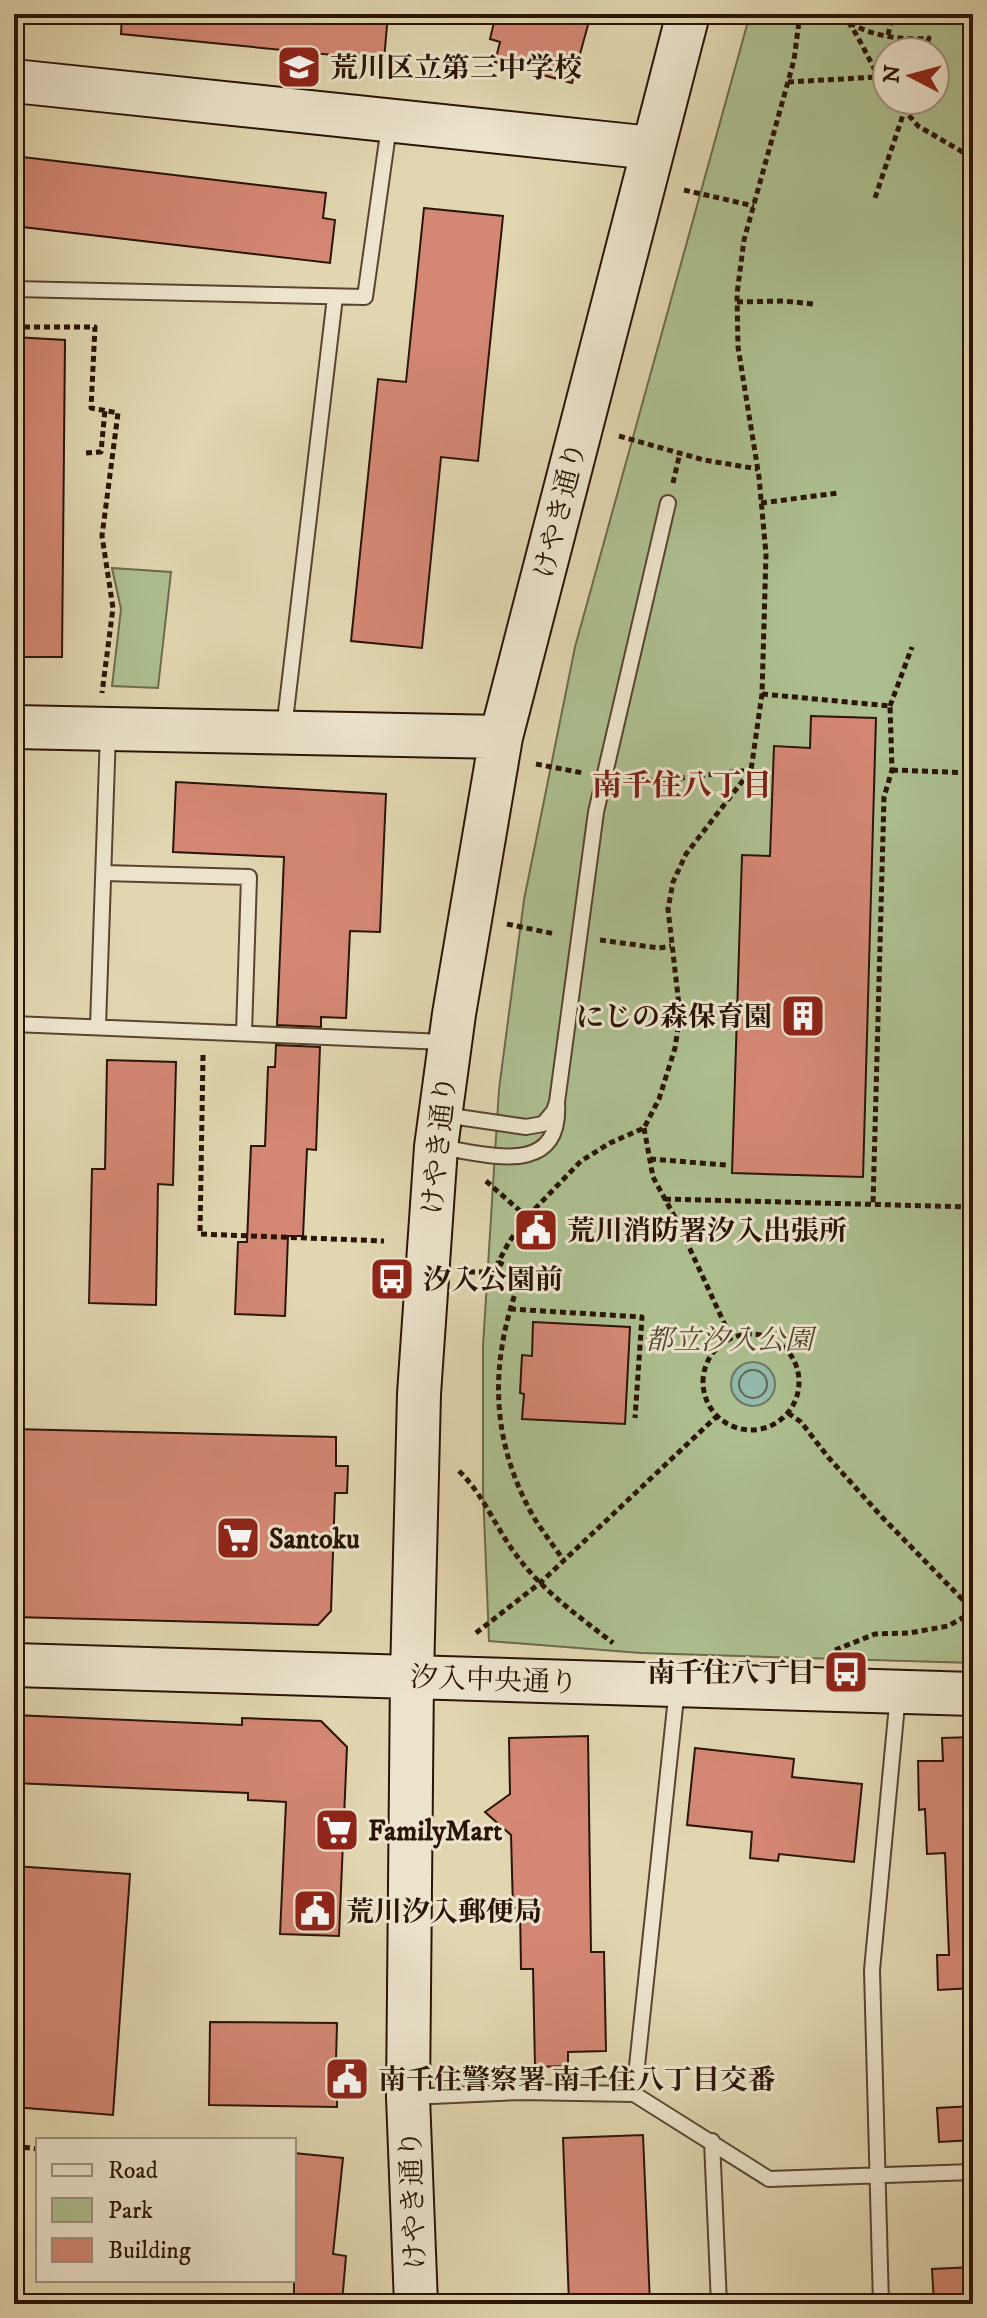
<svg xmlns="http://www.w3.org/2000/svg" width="987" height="2318" font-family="'IM FELL DW Pica','Noto Serif JP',serif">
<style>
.green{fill:#adbf90;stroke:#6c6a4b;stroke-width:2;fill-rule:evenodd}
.water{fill:#94b9ab;stroke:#6a7769;stroke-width:2}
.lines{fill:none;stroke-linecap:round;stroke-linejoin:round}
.shore{stroke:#5f6658;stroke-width:2}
.building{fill:#d48774;stroke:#2a1406;stroke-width:2}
.lane-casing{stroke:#584430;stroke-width:18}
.secondary-casing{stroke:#2a1406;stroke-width:46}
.path{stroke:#2a1406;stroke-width:5;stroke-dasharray:6 4;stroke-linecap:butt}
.lane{stroke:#ece4cc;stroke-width:14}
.secondary{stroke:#ece4cc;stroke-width:42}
.labels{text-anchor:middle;stroke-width:6;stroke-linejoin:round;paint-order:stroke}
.poi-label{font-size:28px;font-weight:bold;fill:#2a1406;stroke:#ece4cc;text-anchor:start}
.street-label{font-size:28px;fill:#2a1406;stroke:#ece4cc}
.park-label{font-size:28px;font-style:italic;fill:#51472f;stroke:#ece4cc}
.neighbourhood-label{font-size:30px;font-weight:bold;fill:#7a1f14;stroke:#ece4cc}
</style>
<rect width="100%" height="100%" fill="#e1d6b0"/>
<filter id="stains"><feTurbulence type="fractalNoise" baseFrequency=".0025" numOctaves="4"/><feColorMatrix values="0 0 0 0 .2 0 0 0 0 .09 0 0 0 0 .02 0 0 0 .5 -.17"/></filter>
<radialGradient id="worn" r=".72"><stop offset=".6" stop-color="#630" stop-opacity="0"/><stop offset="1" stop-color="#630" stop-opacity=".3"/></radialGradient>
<path class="green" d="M750,14H973V1663L641,1653L489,1641L483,1490V1346L499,1089L524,900L575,647ZM887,52H935V100H887Z
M112,568L171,572L158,688L112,686L121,609Z"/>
<path class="water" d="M731 1384a22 22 0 1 1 44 0a22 22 0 1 1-44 0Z"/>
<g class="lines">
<path class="shore" d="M739 1384a14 14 0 1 1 28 0a14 14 0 1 1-28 0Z"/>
</g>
<path class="building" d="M122,14H244L324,22L325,14H388L384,60L121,34Z
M496,14H591L572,83L495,62L500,42L490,39Z
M14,156L326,193L323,218L335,220L330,263L14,226Z
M424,208L503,216L478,461L441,457L422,648L351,641L378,379L406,382Z
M14,337L65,340L62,657H14Z
M811,716L876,718L863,1177L732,1173L742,855L770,856L774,746L810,748Z
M176,782L386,794L380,932L350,931L346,1018L321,1017V1027L277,1025L284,857L173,852Z
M276,1045L320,1047L316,1150L307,1149L303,1236H288L285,1316L235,1314L238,1242H247L251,1146H265L268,1067H275Z
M107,1060L176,1062L173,1185L158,1184L156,1305L89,1303L92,1169H105Z
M533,1322L630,1327L625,1424L522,1419L524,1394L520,1393L522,1355L532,1356Z
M14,1429L336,1437V1466H348L347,1493H335L331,1611L318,1625L14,1617Z
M14,1715L242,1725V1718L321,1721L347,1747L339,1936L280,1934L286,1802L248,1800V1793L14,1783Z
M588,1736L591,1952H604L606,2051L568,2052V2066L535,2067L533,1969H521L520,1908H513L511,1835L485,1812L510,1794L509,1738Z
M973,1737V1988L938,1990L937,1955H949L945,1853L927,1854L925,1809L919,1810L918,1761H943L942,1738Z
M695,1748L794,1759L792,1777L862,1784L854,1862L779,1854L778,1861L750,1858L752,1832L687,1825Z
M14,1866L130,1874L113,2115L14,2107Z
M210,2022L337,2023L336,2062H355L354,2095H337V2107L209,2105Z
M973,2106V2140L939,2142L937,2108Z
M643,2135L650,2304H569L563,2138Z
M294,2153L343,2158L333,2254L346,2256L342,2303L294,2298Z
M973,2267V2304H934L932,2269Z"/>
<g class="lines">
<g class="lane-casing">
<path id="lane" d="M14,289L365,297L389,126
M284,729L335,297
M104,873L249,877L244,1033
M14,1024L445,1042
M98,1027L108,732
M557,1102L596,812L668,503
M439,1147C487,1154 562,1179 557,1102L554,1111L543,1124L526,1127L444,1115
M634,2094L677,1688
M410,2097L520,2092L634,2094L769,2179L973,2172
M712,2141L719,2304
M881,2304L872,1970L898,1694"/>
</g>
<g class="secondary-casing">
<path id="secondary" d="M14,81L652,148
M14,727L501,737
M14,1665L973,1694
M416,2304L408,2097L412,1676L419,1394L436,1147L454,1014L501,737L688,14"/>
</g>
<path class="path" d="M842,14C861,36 869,65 887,88
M850,23C872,36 904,41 929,38L924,52
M888,35L893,14
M788,82L878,77
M896,100L918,126L973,158
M968,156L973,145
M684,190L754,206
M875,198L908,100
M737,302L783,301L814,304
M14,327H95L91,408L118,413L102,536L113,608L102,693
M619,436L704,460L758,469
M86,453L101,452L105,410
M673,483L680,453
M761,503L838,493
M762,694L890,706L892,770L884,797L873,1205
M890,706L912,647
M536,764L583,773
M892,770L973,773
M629,779L656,781L750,770
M507,924L555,934
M600,940L659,948L671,946
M203,1055L200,1234L384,1241
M644,1128L653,1177L678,1223L731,1338
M650,1159L726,1165
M486,1181L527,1217
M665,1199L973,1207
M498,1262L522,1274C490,1358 488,1435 533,1516C542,1531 554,1546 564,1561
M469,1272H493L509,1242L527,1217L581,1161L610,1143L644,1128L659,1099L675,1048L680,1014L668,909L673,882L686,854L751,770L762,694L766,554L759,477L738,347L737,294L744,240L794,60L800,14
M510,1309L642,1317L635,1418
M703 1382a48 48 0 1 1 96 0a48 48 0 1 1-96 0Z
M788,1413L801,1422L828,1457L882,1517L962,1599L973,1605
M459,1471C483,1494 495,1526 514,1552C541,1590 577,1615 613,1643
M476,1633L540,1583L717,1416
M835,1650L875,1634L909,1633L948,1626L973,1612
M14,2146L38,2149"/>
<use href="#lane" class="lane"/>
<use href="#secondary" class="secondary"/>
</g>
<defs>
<g id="school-square" transform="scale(2.3)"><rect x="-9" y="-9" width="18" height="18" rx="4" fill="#8f2418" stroke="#ece4cc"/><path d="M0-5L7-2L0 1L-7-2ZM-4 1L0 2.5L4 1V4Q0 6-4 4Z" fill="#fff"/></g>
<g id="building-square" transform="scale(2.3)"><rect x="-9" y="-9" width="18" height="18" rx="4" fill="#8f2418" stroke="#ece4cc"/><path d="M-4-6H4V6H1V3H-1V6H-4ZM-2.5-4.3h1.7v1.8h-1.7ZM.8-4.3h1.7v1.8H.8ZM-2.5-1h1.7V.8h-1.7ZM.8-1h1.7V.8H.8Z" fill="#fff"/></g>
<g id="civic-square" transform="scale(2.3)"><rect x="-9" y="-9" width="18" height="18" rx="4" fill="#8f2418" stroke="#ece4cc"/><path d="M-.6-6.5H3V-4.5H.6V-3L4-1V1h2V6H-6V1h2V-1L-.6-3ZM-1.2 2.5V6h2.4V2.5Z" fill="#fff"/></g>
<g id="bus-square" transform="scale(2.3)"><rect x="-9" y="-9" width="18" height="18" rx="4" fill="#8f2418" stroke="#ece4cc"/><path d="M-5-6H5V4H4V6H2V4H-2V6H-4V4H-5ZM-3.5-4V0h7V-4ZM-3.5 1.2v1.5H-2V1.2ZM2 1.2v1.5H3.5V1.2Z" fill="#fff"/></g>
<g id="supermarket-square" transform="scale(2.3)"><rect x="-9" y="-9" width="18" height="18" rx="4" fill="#8f2418" stroke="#ece4cc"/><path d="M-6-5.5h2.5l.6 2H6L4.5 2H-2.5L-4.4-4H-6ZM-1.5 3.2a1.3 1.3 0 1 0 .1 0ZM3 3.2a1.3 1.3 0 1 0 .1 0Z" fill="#fff"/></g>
</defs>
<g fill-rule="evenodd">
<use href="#school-square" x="299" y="67"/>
<use href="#building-square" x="803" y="1016"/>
<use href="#civic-square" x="536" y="1230"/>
<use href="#bus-square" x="392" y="1279"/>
<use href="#supermarket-square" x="238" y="1538"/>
<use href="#bus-square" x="846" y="1672"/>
<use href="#supermarket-square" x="337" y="1830"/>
<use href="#civic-square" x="315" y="1911"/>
<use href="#civic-square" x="347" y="2079"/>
</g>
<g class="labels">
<g class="poi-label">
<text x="330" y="77">荒川区立第三中学校</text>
<text x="772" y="1026" text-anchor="end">にじの森保育園</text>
<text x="567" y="1240">荒川消防署汐入出張所</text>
<text x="423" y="1289">汐入公園前</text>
<text x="269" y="1548">Santoku</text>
<text x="815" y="1682" text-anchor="end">南千住八丁目</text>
<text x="368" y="1840">FamilyMart</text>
<text x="346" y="1921">荒川汐入郵便局</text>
<text x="378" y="2089">南千住警察署 南千住八丁目交番</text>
</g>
<g class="street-label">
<text transform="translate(559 510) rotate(-76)" y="10">けやき通り</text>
<text transform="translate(438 1145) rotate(-84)" y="10">けやき通り</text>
<text transform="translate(494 1679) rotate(2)" y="10">汐入中央通り</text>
<text transform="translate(412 2200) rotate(-92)" y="10">けやき通り</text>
</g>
<g class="park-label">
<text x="729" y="1349">都立汐入公園</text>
</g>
<g class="neighbourhood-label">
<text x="682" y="795">南千住八丁目</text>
</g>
</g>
<rect width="987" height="2318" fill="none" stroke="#e1d6b0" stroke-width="48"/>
<rect x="16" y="16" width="955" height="2286" fill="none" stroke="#2a1406" stroke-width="4"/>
<rect x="24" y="24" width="939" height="2270" fill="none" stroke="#2a1406" stroke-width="2"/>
<rect x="36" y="2138" width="260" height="144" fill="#ece4cc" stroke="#9e917d" stroke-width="2"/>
<rect x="52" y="2164" width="40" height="12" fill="#ece4cc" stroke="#9e917d" stroke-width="2"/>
<text x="108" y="2178" font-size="24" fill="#2a1406">Road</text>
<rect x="52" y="2198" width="40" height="24" fill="#adbf90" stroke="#9e917d" stroke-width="2"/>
<text x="108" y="2218" font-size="24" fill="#2a1406">Park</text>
<rect x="52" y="2238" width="40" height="24" fill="#d48774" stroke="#9e917d" stroke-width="2"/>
<text x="108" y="2258" font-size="24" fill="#2a1406">Building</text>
<g transform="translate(911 76) rotate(276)"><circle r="38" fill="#ece4cc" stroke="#9e917d" stroke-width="2"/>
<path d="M0-6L14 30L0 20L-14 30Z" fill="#8f2418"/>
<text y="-12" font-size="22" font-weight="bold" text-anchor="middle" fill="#2a1406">N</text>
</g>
<rect width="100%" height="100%" filter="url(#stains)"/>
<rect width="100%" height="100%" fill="url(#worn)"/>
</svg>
